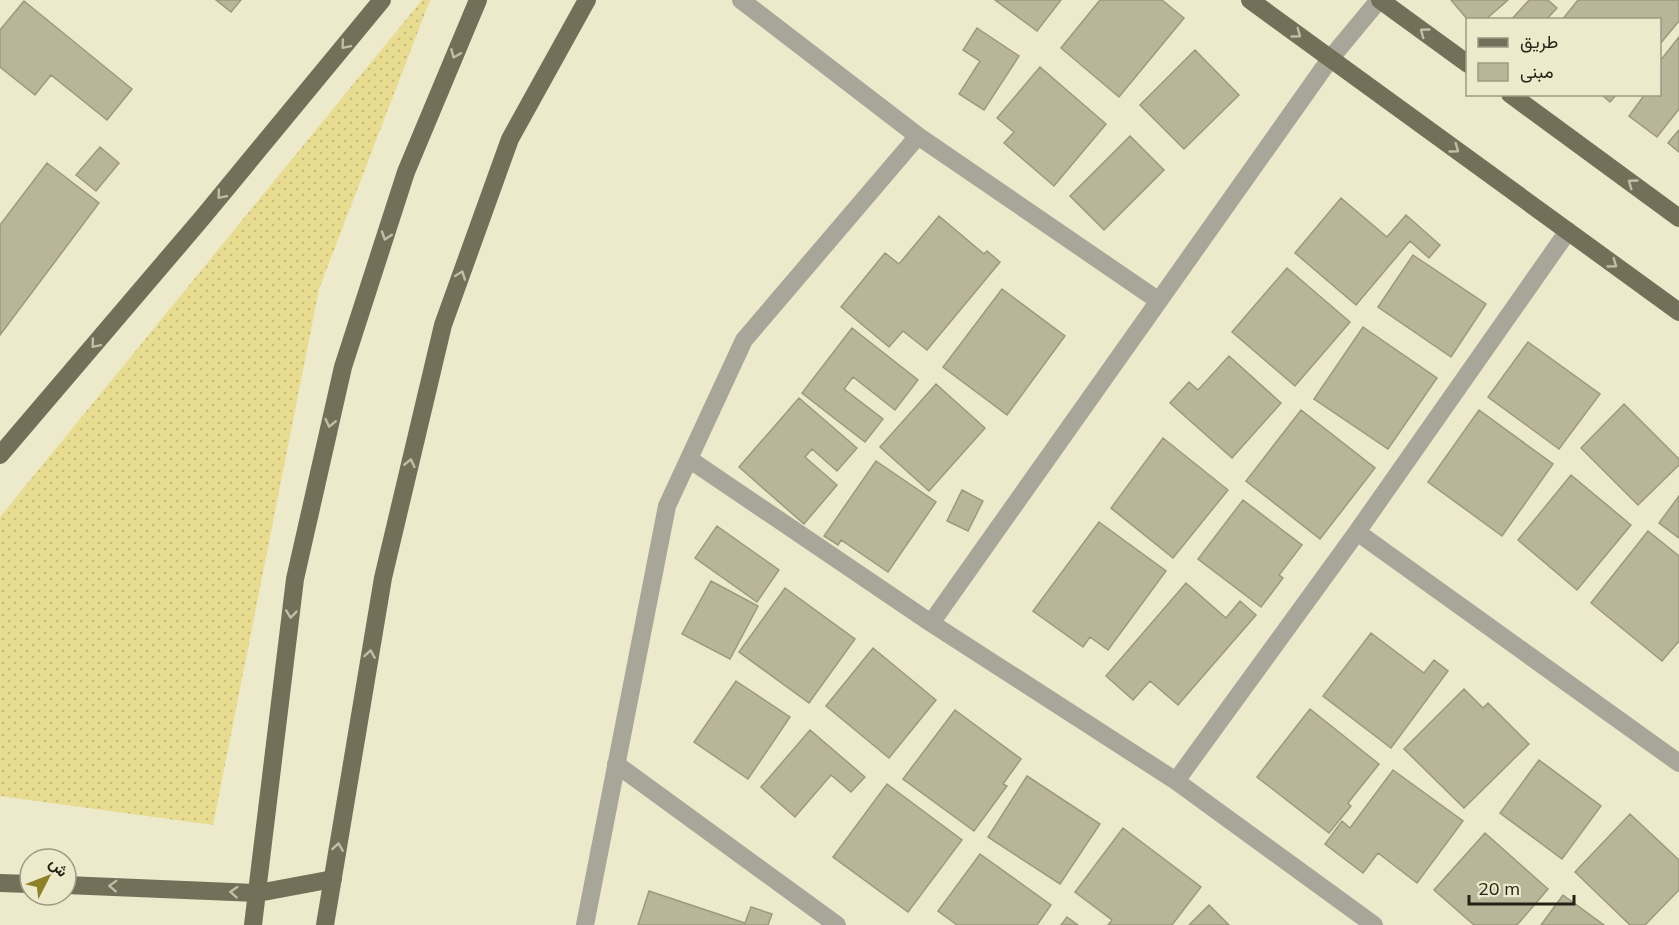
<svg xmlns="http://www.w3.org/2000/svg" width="1679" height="925" font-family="Mulish,Vazirmatn,sans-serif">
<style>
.grass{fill:url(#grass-dots)}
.building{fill:#b9b598;stroke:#9d997d;stroke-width:1.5}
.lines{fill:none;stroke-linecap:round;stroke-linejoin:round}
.minor{stroke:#a8a699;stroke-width:18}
.major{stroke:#736f59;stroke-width:18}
.oneway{stroke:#c2bea3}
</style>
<defs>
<pattern id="grass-dots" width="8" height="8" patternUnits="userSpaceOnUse" patternTransform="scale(1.5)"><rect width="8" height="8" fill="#e8dc90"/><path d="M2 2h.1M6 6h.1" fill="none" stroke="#c7bc7b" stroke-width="1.8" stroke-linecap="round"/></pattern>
</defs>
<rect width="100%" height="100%" fill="#ede9cb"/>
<path class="grass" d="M422,0H430L319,289L213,825L0,796V517Z"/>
<path class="building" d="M216,0H241L231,12Z
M995,0H1061L1037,31Z
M1100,0H1162L1184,18L1119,97L1061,48Z
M1451,0H1508L1485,20H1468Z
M1529,0H1548L1557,8L1546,20H1511Z
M1578,0H1679V21L1660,44V20H1562Z
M24,1L132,89L107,120L51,75L35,95L0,67V30Z
M977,28L1019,56L984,110L959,94L980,61L963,50Z
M1679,37V109L1657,137L1629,116L1645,94H1660V61Z
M1195,50L1239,95L1184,149L1140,105Z
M1040,67L1106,124L1054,186L1004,143L1014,132L997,118Z
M1601,94H1617L1610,102Z
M1679,130V152L1668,143Z
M1130,136L1164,170L1104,230L1070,196Z
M100,147L119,163L96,191L76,175Z
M47,163L99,203L0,335V225Z
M1341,198L1387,237L1406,215L1440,245L1429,258L1410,241L1356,305L1295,253Z
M939,216L984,254L987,251L1000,262L927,350L903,331L889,347L841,307L885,253L899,264Z
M1413,255L1486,304L1451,357L1378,307Z
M1287,268L1350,322L1295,386L1232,332Z
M1002,289L1065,336L1007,415L943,367Z
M1363,327L1437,378L1388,449L1314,399Z
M852,328L918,380L895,410L853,377L844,389L883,419L865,442L802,393Z
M1528,342L1600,394L1559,449L1488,397Z
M1229,356L1281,403L1232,458L1170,403L1189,382L1198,390Z
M936,384L985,428L929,491L880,447Z
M799,398L857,448L837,471L812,449L805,457L837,485L804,524L739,467Z
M1624,404L1679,459V465L1638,505L1581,448Z
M1301,410L1375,468L1320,539L1246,481Z
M1479,410L1553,464L1502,536L1428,482Z
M1163,438L1228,490L1173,558L1111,508Z
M876,461L936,502L888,572L841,540L838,545L824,536Z
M1571,475L1631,525L1577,590L1518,540Z
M962,490L983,501L968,531L947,521Z
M1679,496V538L1659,523Z
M1243,500L1302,545L1279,575L1283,578L1261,607L1198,559Z
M1099,522L1166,571L1108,650L1090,637L1083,647L1033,611Z
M717,526L779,570L757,602L695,558Z
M1648,531L1679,556V641L1662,661L1591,603Z
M711,581L758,606L730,659L682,634Z
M1186,583L1226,618L1240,601L1256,615L1178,705L1150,681L1133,700L1106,676Z
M785,588L855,639L809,703L739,652Z
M1371,633L1424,673L1434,660L1448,671L1391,748L1323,696Z
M873,648L936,700L889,758L826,706Z
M736,681L790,717L748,779L694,742Z
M1464,689L1483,708L1488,703L1529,744L1464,808L1404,749Z
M1310,709L1379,764L1348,803L1351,806L1329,833L1257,777Z
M955,710L1021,759L1003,784L1007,786L974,831L903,779Z
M810,730L865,777L851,792L831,775L795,817L761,787Z
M1539,760L1601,806L1562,859L1500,813Z
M1393,770L1463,821L1417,883L1378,853L1363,873L1325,844L1342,821L1350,828Z
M1027,776L1100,824L1060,884L988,837Z
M887,784L962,840L908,912L833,857Z
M1630,814L1679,860V890L1645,925H1630L1575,872Z
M1123,828L1201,887L1172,925H1108L1112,920L1075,892Z
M1485,833L1548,889L1517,925H1474L1434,890Z
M980,854L1051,905L1037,925H957L938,911Z
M649,891L745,923L751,907L772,914L768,925H638Z
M1563,895L1604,925H1541Z
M1209,905L1229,925H1189Z
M1067,917L1078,925H1061Z"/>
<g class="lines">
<path class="minor" d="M741,0L918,136L1159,301
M689,459L931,623L1176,781L1374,925
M1357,532L1568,231
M931,623L1330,59L1379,0
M616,764L837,925
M1176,781L1357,532L1679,763
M585,925L667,506L744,340L918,136"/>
<path class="major" d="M1250,0L1679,312
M1380,0L1468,64
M1510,94L1679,218
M0,455L203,217L382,0
M0,883L30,884
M66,885L258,893L333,879
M253,925L295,579L343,367L406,172L478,0
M325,925L383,578L443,325L510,139L587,0"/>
</g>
<defs><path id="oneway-chevron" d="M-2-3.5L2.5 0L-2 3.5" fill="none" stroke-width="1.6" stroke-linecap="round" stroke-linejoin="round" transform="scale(1.5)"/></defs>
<g class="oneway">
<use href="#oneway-chevron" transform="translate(1424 32) rotate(-144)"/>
<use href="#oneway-chevron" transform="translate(1297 34) rotate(36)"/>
<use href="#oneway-chevron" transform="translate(345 45) rotate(130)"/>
<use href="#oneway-chevron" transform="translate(455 54) rotate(113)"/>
<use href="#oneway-chevron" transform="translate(1455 149) rotate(36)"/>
<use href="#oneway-chevron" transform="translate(1632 183) rotate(-144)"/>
<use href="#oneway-chevron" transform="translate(221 195) rotate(130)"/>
<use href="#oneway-chevron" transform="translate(386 236) rotate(108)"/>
<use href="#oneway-chevron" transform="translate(1613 264) rotate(36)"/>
<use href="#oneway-chevron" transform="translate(461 275) rotate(-70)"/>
<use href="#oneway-chevron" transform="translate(95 344) rotate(130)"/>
<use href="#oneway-chevron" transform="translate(330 423) rotate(103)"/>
<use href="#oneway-chevron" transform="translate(410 463) rotate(-77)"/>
<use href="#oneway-chevron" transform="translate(291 614) rotate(96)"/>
<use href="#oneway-chevron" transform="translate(370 654) rotate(-81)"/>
<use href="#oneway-chevron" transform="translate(338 847) rotate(-81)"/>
<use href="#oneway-chevron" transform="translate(113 886) rotate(-178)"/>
<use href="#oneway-chevron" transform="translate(234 892) rotate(-176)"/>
</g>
<rect x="1466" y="18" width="195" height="78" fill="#ede9cb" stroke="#9d9a83" stroke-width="1.5"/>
<rect x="1478" y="38" width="30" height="9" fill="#736f59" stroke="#9d9a83" stroke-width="1.5"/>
<text x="1520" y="48" font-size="18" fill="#252318">طريق</text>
<rect x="1478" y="63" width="30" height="18" fill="#b9b598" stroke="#9d9a83" stroke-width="1.5"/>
<text x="1520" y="78" font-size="18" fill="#252318">مبنى</text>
<g transform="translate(48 877) rotate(48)"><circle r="28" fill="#ede9cb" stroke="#9d9a83" stroke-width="1.5"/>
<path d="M0-4.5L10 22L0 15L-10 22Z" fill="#8d8027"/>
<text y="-9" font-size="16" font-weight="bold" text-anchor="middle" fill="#252318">ش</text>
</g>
<path d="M1469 895v9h105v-9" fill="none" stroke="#252318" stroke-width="3"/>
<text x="1478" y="895" font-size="18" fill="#252318" stroke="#ede9cb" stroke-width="4.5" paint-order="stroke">20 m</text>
</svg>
